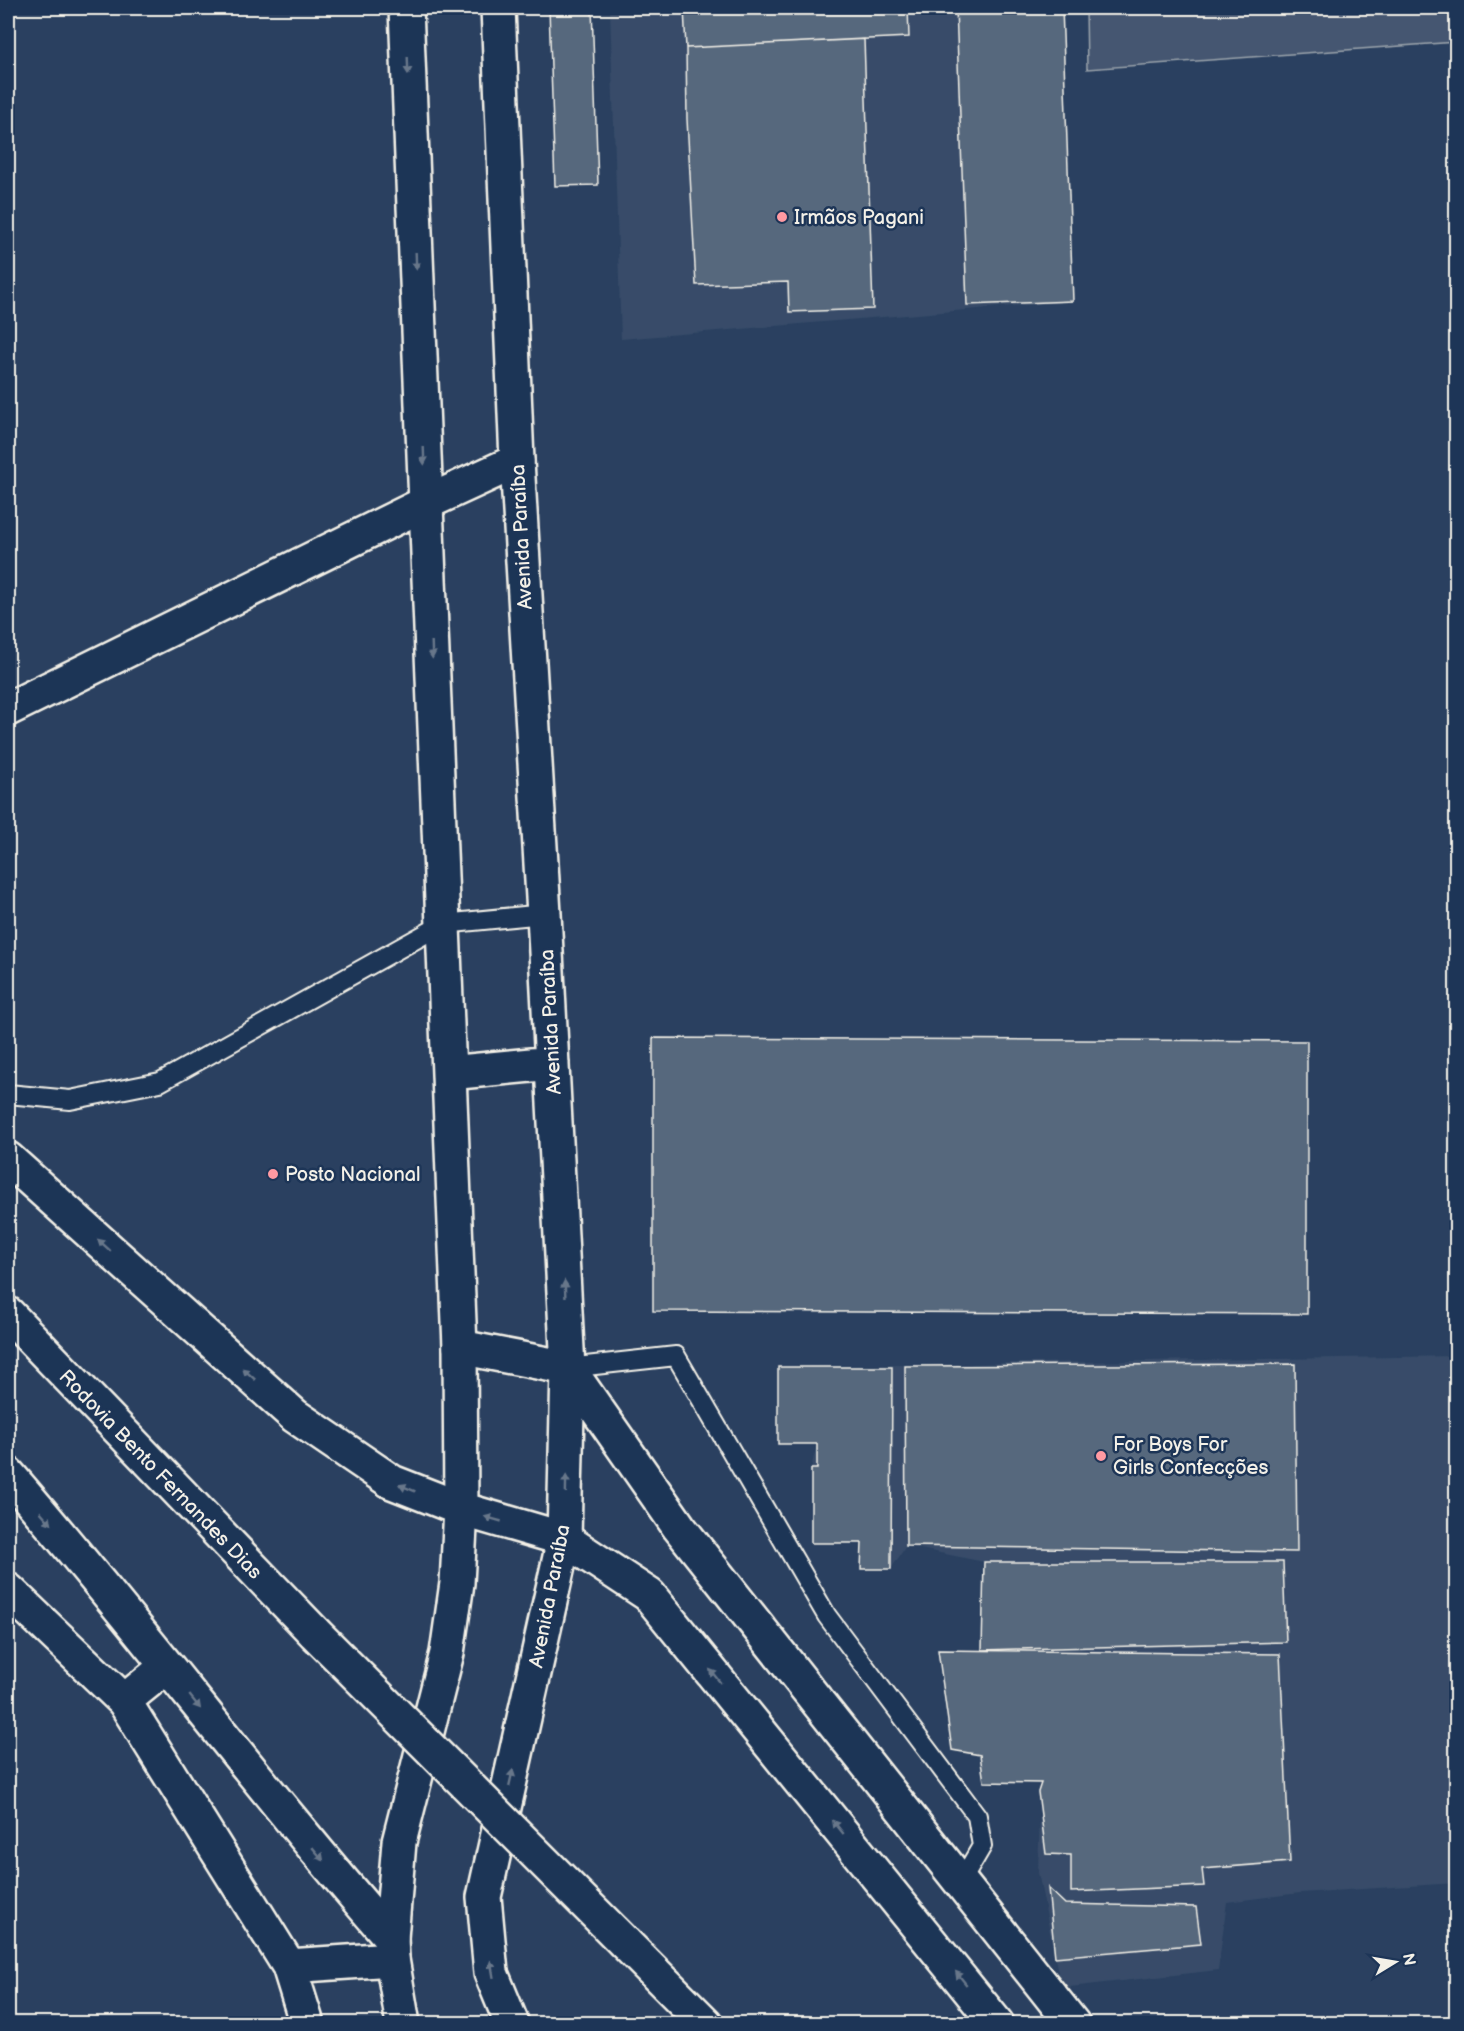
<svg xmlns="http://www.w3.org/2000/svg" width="1464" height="2031" font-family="'Balsamiq Sans',sans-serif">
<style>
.built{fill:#374c69}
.green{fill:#445771;stroke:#9ca4ac;stroke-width:1.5}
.building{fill:#56677d;stroke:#f4f1e8;stroke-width:1.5}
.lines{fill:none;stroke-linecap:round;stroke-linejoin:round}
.service-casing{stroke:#f4f1e8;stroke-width:22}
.minor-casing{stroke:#f4f1e8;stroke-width:38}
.secondary-casing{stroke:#f4f1e8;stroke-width:38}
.trunk-casing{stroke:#f4f1e8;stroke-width:38}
.service{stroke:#1d3557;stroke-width:18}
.minor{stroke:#1d3557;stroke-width:33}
.secondary{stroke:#1d3557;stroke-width:33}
.trunk{stroke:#1d3557;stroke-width:33}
.trunk-bridge-casing{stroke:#f4f1e8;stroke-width:38;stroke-linecap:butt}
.trunk-bridge{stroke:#1d3557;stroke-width:33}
.oneway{fill:#68778a}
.poi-dot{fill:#ff9aa2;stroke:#1d3557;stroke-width:2}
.labels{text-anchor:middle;stroke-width:5;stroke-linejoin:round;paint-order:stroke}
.poi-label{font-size:20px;fill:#f4f1e8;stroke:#1d3557;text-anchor:start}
.street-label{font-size:20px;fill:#f4f1e8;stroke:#1d3557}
</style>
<rect width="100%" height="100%" fill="#2a4060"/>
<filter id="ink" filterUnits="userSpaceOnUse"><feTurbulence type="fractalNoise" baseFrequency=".0167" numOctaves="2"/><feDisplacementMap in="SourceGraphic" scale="12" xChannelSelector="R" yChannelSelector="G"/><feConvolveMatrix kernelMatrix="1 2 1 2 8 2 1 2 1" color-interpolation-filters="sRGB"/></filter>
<g filter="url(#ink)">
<path class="built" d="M610,8H1063L1073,301L621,339Z
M1456,1356V1883L1300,1893L1227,1902L1218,1970L1061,1988L1038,1872L1041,1783L984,1782L980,1755L952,1750L938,1650H981L984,1562L906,1546L891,1569H861V1543H811V1469L817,1444H778V1367Z"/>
<path class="green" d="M1086,8H1456V42L1087,69Z"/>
<path class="building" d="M549,8H592L598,185L555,186Z
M684,8H908L909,37L686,48Z
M956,8H1062L1073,301L967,305Z
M864,39L873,309L789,312L788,282L696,285L687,119L686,48Z
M653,1038L1307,1041V1314L653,1311Z
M1295,1364L1297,1552L906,1546L905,1366Z
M778,1367H892L891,1569H861L862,1543H811V1469H817V1444H778Z
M984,1562H1283L1286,1642L982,1650Z
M938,1650L1280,1654L1290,1862L1202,1869L1204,1886L1071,1892V1855L1046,1854L1038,1792L1041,1783L984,1782L980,1755L952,1750Z
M1048,1888L1065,1904L1196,1907L1201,1944L1055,1957Z"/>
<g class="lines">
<g class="service-casing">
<path id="service" d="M8,1094L70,1100L160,1082L443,924L544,914
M568,1368L676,1356L827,1616L977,1816L982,1846L961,1882"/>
</g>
<g class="minor-casing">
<path id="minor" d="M8,709L426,503L517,461
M460,1347L568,1368L679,1527L1073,2024
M8,1590L124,1701L289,1966L307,2024
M124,1701L166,1667
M289,1966L392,1959"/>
</g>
<g class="secondary-casing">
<path id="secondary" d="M498,8L517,461L544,914L568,1368L564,1539L484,1897L491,1973L512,2024
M449,1073L552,1063
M403,2024L392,1959L391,1938L399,1842L447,1653L457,1583L461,1509L460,1347L406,8"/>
</g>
<g class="trunk-casing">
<path id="trunk" d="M8,1159L295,1416L392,1482L461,1509L564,1539L649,1595L997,2024
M8,1314L315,1633
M8,1474C139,1625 259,1787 391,1938
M624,1942L706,2024"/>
</g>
<use href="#service" class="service"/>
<use href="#minor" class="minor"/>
<use href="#secondary" class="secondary"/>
<use href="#trunk" class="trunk"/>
<g class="trunk-bridge-casing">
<path id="trunk-bridge" d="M315,1633L624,1942"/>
</g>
<use href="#trunk-bridge" class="trunk-bridge"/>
</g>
<defs><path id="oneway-solid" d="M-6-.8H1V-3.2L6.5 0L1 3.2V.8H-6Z" transform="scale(1.5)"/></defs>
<g class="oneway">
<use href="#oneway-solid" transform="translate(408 66) rotate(88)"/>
<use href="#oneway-solid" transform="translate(416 261) rotate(88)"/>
<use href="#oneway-solid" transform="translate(424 456) rotate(88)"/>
<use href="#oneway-solid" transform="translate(432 650) rotate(88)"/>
<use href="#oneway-solid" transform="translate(104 1245) rotate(-138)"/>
<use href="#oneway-solid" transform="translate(565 1289) rotate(-93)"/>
<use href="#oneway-solid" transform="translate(249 1374) rotate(-138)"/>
<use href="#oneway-solid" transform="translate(566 1484) rotate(-89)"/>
<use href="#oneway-solid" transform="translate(407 1488) rotate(-158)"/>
<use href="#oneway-solid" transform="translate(46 1518) rotate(49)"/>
<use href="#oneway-solid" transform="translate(493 1519) rotate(-164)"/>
<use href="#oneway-solid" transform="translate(715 1676) rotate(-129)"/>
<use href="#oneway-solid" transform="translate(195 1702) rotate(51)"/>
<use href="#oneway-solid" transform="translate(511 1778) rotate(-77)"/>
<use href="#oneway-solid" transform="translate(838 1827) rotate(-129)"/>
<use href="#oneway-solid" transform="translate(318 1854) rotate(50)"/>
<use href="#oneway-solid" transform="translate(492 1969) rotate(-100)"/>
<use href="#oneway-solid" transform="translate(961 1978) rotate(-129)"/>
</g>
</g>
<g class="poi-dot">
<circle cx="782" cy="217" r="6"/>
<circle cx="273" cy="1174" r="6"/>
<circle cx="1101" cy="1456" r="6"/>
</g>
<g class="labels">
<g class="poi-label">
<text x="794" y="224">Irmãos Pagani</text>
<text x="285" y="1181">Posto Nacional</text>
<text x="1113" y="1451">For Boys For<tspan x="1113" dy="23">Girls Confecções</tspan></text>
</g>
<g class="street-label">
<text transform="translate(521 537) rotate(-93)" y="7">Avenida Paraíba</text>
<text transform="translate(550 1022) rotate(-93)" y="7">Avenida Paraíba</text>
<text transform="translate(161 1474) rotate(46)" y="7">Rodovia Bento Fernandes Dias</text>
<text transform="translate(549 1596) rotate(-79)" y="7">Avenida Paraíba</text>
</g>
</g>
<rect width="1464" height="2031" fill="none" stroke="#1d3557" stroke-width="30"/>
<rect x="15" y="15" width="1434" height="2001" fill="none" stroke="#f4f1e8" stroke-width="2" filter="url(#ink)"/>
<g transform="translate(1395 1962) rotate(79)" stroke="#1d3557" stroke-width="4.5" paint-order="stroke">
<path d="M0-4.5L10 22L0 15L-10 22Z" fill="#f4f1e8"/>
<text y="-9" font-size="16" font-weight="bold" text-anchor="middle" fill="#f4f1e8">N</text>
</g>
</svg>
